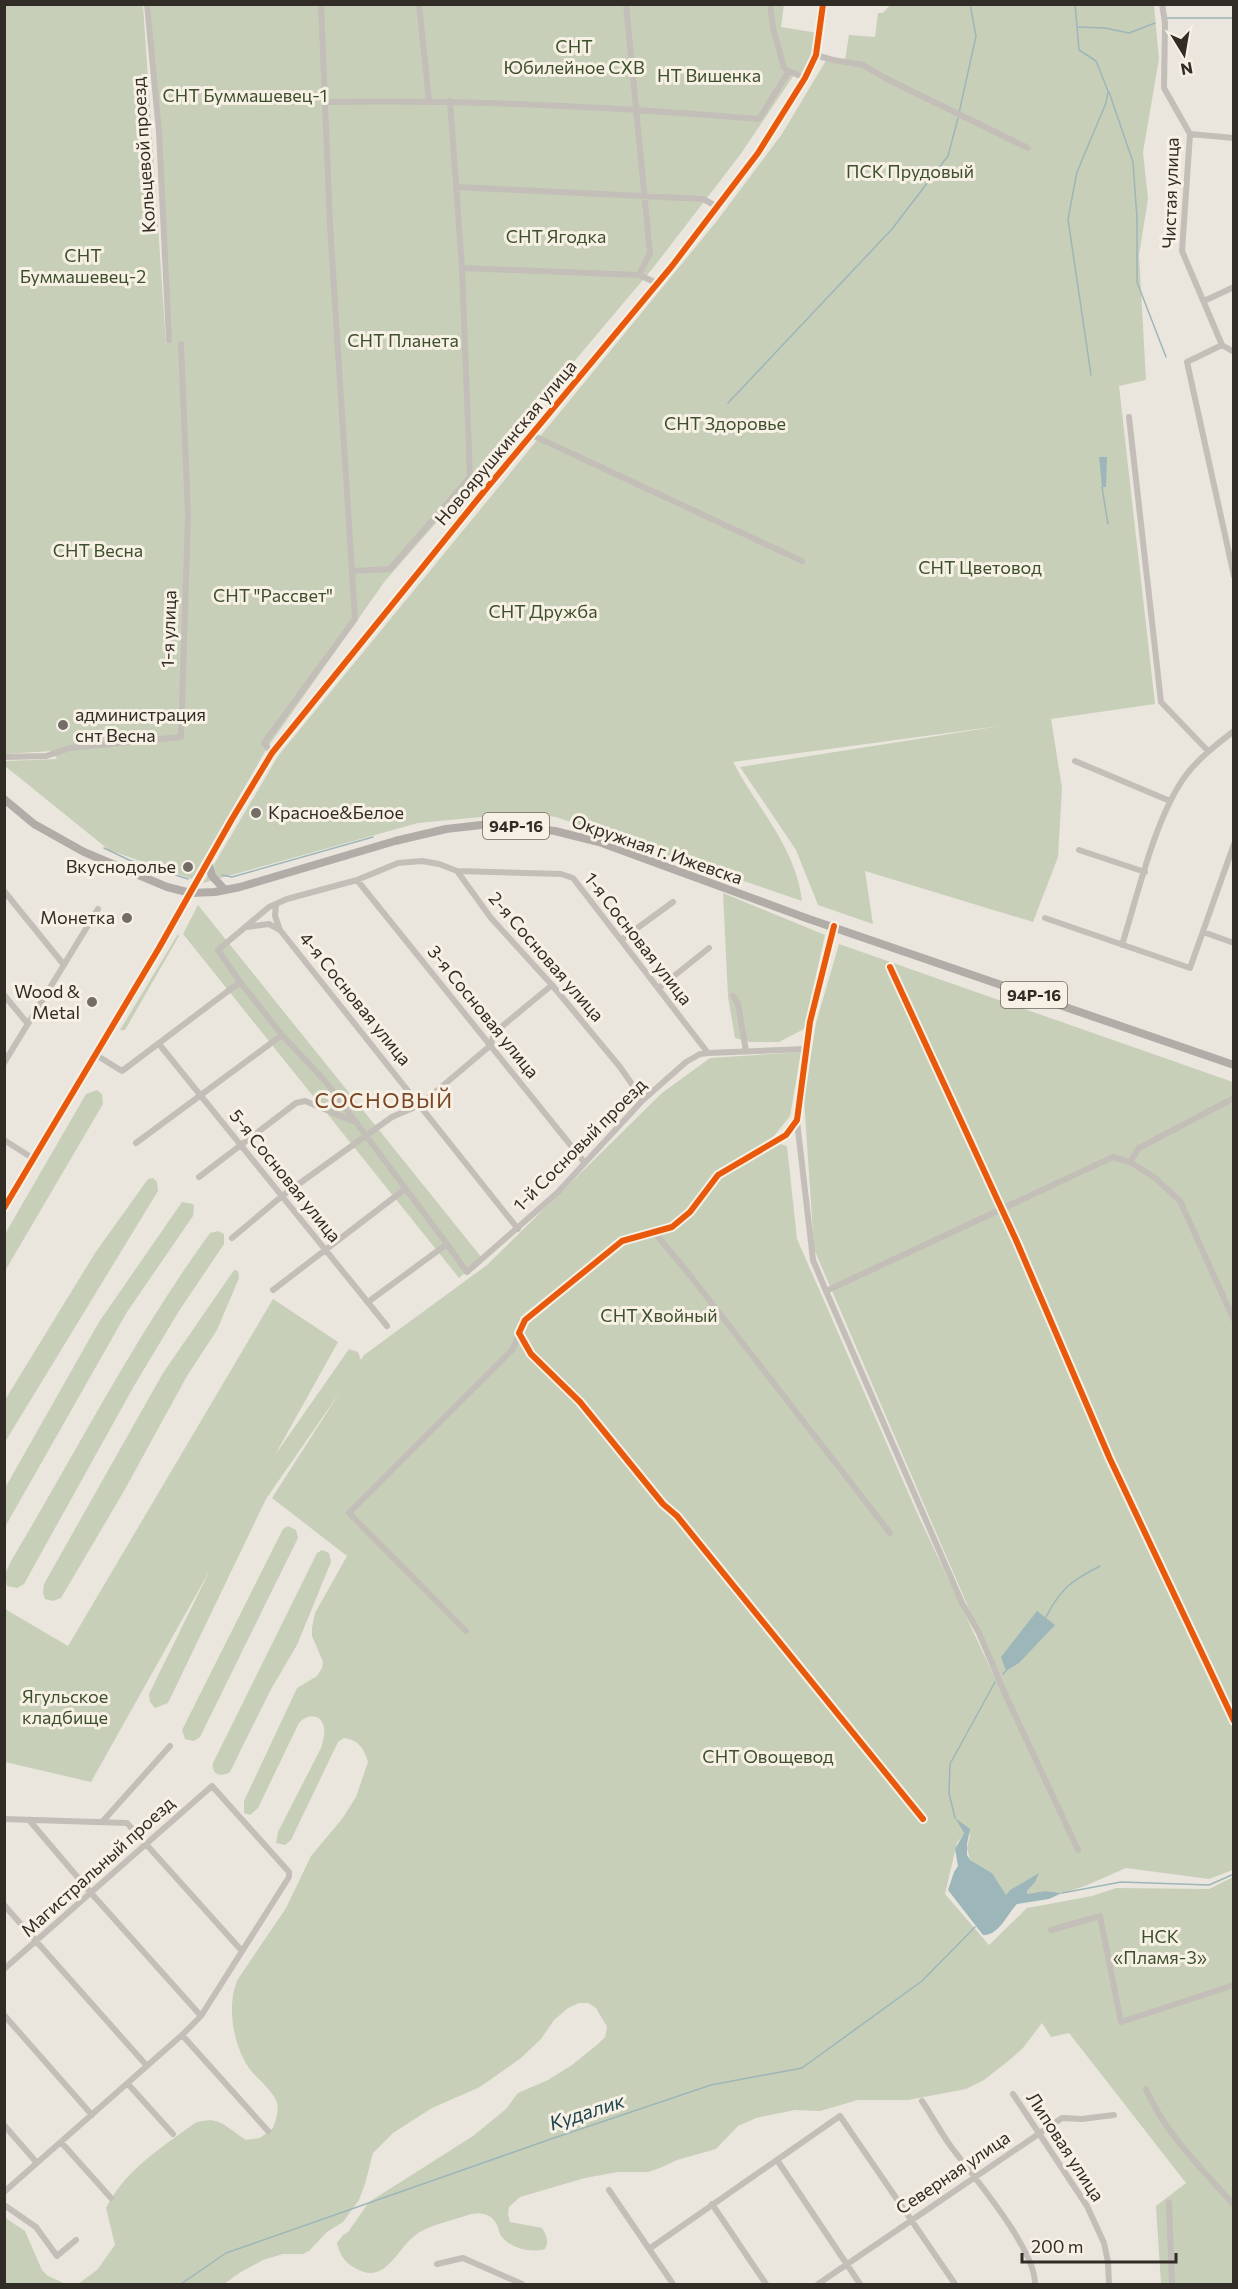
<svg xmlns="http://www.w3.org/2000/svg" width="1238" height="2289" font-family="Commissioner,sans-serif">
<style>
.green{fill:#c8cfb9}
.water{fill:#9cb6b9}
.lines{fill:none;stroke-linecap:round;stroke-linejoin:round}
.stream{stroke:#9cb6b9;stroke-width:1.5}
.minor{stroke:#c3beb7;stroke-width:6}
.major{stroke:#b1aca7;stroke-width:8}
.cycleway-casing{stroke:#f7f1e5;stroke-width:10}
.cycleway{stroke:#e8590c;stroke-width:6}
.poi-dot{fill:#726d66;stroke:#f7f1e5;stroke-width:2}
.labels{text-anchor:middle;stroke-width:6;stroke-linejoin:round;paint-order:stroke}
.shield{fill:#f7f1e5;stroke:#6d675f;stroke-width:1.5}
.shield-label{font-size:16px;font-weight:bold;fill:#322c26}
.park-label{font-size:18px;fill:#3d4f2c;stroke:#f7f1e5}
.street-label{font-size:18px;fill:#322c26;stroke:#f7f1e5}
.poi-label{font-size:18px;fill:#322c26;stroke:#f7f1e5;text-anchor:end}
.water-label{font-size:20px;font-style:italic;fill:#204650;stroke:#f7f1e5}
.quarter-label{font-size:21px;letter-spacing:1.5px;fill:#7b4626;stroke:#f7f1e5}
</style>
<rect width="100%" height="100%" fill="#eae6de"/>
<path class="green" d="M784,4L781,27L818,33L813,55L803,73L796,72L740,155L653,268L480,473L385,581L267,748L192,879L109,850L5,766V761L57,759L52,751L5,754V5H143L166,343L171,342L150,5Z
M890,5H1154L1159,59L1143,152L1148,199L1139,255L1146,380L1119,386L1155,704L1051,719L1062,788L1058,857L1033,922L865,871L873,924L818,905L796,850L740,767L1000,726L733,762C757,808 796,847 802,901L556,817L523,813L418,823L203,883L278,756L716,222L782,134L828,57L845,60L849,35L875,37L878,13H883Z
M723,893L825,935L804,1029L779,1042H750L735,1038L728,997Z
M198,905L482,1258L459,1278L183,934Z
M178,934L179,936L125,1030H120Z
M839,944L1233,1082V1870L1209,1879L1126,1868L1085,1886L1062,1893L1045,1891L1029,1895L1027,1891L1038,1874L1010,1890L1006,1896L992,1873L970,1860L967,1848L970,1835L956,1819L964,1833L957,1843L945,1894L989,1945L1027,1908L1092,1896L1116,1888L1209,1889L1233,1877V2284H1161L1156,2206L1186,2183L1069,2033L1051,2037L1042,2023L1023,2048L1007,2062L984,2080L966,2089L908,2100H858L820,2111L795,2110L756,2118L738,2126L716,2149L677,2160L660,2168L648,2172H618L585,2178L520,2197L509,2207L508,2214L510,2222L542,2228C547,2236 549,2241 545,2249C531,2253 512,2249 502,2237C499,2234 499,2229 497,2225C491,2212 477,2211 465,2216C450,2221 430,2225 417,2234C397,2247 386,2287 355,2268C344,2262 340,2255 337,2243L343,2235L348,2232L369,2202L473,2136L506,2109L518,2093L548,2080L572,2065L598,2044L605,2037L607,2027L596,2008L588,2003H579L568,2008L554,2020L541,2039L521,2058L480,2087L432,2108L393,2133L373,2153L365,2184L359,2200L343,2222L327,2232L309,2251L303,2254H283L263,2260L241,2272L224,2284H78L97,2270L115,2245L106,2208C125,2170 162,2147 195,2123C219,2114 227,2128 246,2140L260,2138L273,2128C276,2120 280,2108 276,2100C270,2088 257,2079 249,2068C233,2045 226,2004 238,1979L286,1908L311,1856L342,1819L356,1797L368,1762C364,1749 359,1740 344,1738L338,1742L291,1840L285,1845L276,1843L278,1832L321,1748C323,1741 325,1734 324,1728C321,1712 305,1714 298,1725L258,1808L250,1815L244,1813V1801L297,1688L317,1676L322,1668L323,1662L312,1636V1628L315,1613L347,1556L272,1498L340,1392L266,1499L168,1703L155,1708L150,1702L149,1694L210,1570L91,1782L5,1762V1609L68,1646L273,1299L338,1342L275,1455L349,1349L358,1352L361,1360L364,1355L487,1265L662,1093L710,1058L801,1052L790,1116L770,1141L787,1146L797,1239L918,1515L996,1680L981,1637L814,1249L804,1099L816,1023Z
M97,1090L102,1094L103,1104L5,1271V1234L86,1094Z
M153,1178L157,1182L158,1191L5,1442V1400L95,1253L148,1179Z
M182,1202L193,1204L194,1207L193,1216L127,1312L5,1527V1488L99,1322Z
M218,1231L224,1234V1244L179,1311L134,1386L24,1584L17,1588L7,1586L5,1574L11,1561C76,1452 135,1336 210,1233Z
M234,1270L238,1271L239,1278L217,1330L187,1376L124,1491L61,1598L53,1601L45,1599L43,1593L44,1584L163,1373Z
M288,1526L296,1530L298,1538L200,1737L194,1741L185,1739L182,1730L283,1529Z
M322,1550L329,1553L331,1562L297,1645L270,1691L230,1772C221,1778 211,1774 213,1763L317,1553Z
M4,2217L25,2231L42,2270L48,2276L66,2284H5Z"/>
<path class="water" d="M1099,457H1107L1106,487H1102Z
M1037,1611L1055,1625L1019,1663L1006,1671L1001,1657Z
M955,1818L970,1829L967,1844V1855L970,1860L992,1873L1006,1895L1010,1890L1039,1873L1035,1882L1027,1891L1028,1894L1045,1891L1062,1893L1049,1899L1017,1904C1007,1914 999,1936 983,1935L948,1890L954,1872L958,1866L955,1849L964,1833Z"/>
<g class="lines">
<path class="stream" d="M1075,4L1079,50L1096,61L1108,91L1106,103L1077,172L1068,219L1091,375
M1167,18H1234
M1077,27L1105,28L1129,33L1155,23
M1109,92L1133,162L1137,219V282L1166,357
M959,113L976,36L970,4
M728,403L892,229L948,156L958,118
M1102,487L1108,524
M104,848L129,860L188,879
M222,875L232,877L373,837
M1046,1617C1061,1588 1071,1581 1100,1566
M1003,1674L1006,1671
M955,1818L949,1793L950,1764L995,1682
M1062,1893L1121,1882L1209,1885L1234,1874
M181,2284L226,2253L551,2139L711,2085L802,2068L922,1981L975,1927"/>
<path class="minor" d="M147,4L159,132L169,340
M419,4L429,101
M626,4L650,253L639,275
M770,4L773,28L784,68L789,71
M1162,4L1165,23L1164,88L1190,134L1182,251L1222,345
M816,55L833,60L863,65L885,78L1028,148
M450,101L462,268L470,477L486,489
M326,102C471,99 615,107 759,119L789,71L805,78
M1190,134L1234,138
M456,187L703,199L718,207
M462,268L639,275L657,283
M1204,301L1234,287
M1222,345L1187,362L1234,576
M1222,345L1234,352
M1129,417L1161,702L1208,751
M532,435L802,561
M352,571L390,569L470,477
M272,753L264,743L355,619L330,225L321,4
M4,757L46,756L70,748L181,737L188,516L181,344
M1075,761L1170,801
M1079,850L1145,872
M457,871L561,874L573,878L708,1053
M357,880L585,1163
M4,891L64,965
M276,904L275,916L280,930L518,1229
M1045,918L1190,968L1234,844
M834,926L810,1022L797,1120L786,1135L718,1175L690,1212L672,1227L622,1241L525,1320L519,1333L531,1354L580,1402L663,1504L677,1516L923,1819
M247,927L269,924L280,930
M1203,932L1234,943
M621,940L673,902
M1122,945C1138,894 1155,817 1186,775C1199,758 1217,744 1234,731
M890,967L1016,1240L1110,1459L1234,1721
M240,982L282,1035L326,1082L447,1244
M659,988L709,948
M4,995L28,1024
M733,996L738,1004L746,1051
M159,1044L387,1326
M96,1055L122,1071L240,982L218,950L269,907L287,899L357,880L398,863L422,861L439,864L457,871L491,918L552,985L620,1067L643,1100
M4,1063L98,909
M797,1121L813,1260L826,1291L1113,1157L1130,1162L1154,1177L1180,1201L1234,1320
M4,1140L34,1159
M136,1143L282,1035
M1130,1162L1139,1148L1234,1098
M199,1177L296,1103L305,1101L353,1121
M4,1208L159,948L232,819L272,753L486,489L672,266L758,153L805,78L816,55L823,4
M655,1233L689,1274L890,1533
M232,1238L282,1196L378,1127L392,1117L420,1105L491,1045L494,1033L552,985
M273,1290L405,1189
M826,1291L962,1603L979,1633L1006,1696L1078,1850
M368,1302L447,1244L467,1272L557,1193L643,1100L686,1062L700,1054L708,1053L806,1049
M466,1631L349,1513L513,1349L519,1333
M4,1819L127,1823L242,1951
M29,1820L91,1893L201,2016
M103,1821L170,1746
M4,1905L147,2066
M1051,1930L1100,1916L1121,2022L1234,1985
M4,1969L212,1786L289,1872V1877L201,2016L182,2035L4,2192
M4,2015L92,2115
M182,2035L268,2131
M128,2084L173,2134
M1146,2089C1163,2131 1204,2171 1234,2205
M1013,2094L1087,2206L1104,2243L1108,2262L1109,2284
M922,2101C932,2116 941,2133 952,2148C974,2177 1036,2250 1035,2284
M4,2125L37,2163
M61,2142L111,2198
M777,2160L860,2284
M609,2190L673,2284
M1169,2203L1172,2284
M712,2204L766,2284
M4,2205L36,2227L57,2256L76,2240
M649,2249L840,2116L955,2284
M437,2264L463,2258L522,2284
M818,2284L1062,2118L1082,2119L1114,2115"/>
<path class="major" d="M4,799L34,824L84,852L167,887L191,893L215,892L240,887L395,841L446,829L481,825H509L555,831L599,842L806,918L1234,1065
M208,863L212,876L225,890"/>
<g class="cycleway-casing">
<path id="cycleway" d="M834,926L810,1022L797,1120L786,1135L718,1175L690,1212L672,1227L622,1241L525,1320L519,1333L531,1354L580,1402L663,1504L677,1516L923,1819
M890,967L1016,1240L1110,1459L1234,1721
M4,1208L159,948L232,819L272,753L486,489L672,266L758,153L805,78L816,55L823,4"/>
</g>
<use href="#cycleway" class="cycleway"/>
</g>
<g class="poi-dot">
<circle cx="63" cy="725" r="6"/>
<circle cx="256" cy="813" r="6"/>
<circle cx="188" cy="867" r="6"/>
<circle cx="127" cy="918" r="6"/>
<circle cx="92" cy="1002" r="6"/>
</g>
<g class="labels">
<g class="shield">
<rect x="483" y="813" width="66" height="26" rx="4.5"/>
<rect x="1001" y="982" width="66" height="26" rx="4.5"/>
</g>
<g class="shield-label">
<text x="516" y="832">94Р-16</text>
<text x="1034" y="1001">94Р-16</text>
</g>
<g class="park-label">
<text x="574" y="53">СНТ<tspan x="574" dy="21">Юбилейное СХВ</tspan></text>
<text x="709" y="82">НТ Вишенка</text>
<text x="245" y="102">СНТ Буммашевец-1</text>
<text x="910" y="178">ПСК Прудовый</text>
<text x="556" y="243">СНТ Ягодка</text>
<text x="83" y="262">СНТ<tspan x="83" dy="21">Буммашевец-2</tspan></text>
<text x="403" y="347">СНТ Планета</text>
<text x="725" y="430">СНТ Здоровье</text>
<text x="98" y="557">СНТ Весна</text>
<text x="980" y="574">СНТ Цветовод</text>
<text x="273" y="602">СНТ "Рассвет"</text>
<text x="543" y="618">СНТ Дружба</text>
<text x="659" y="1322">СНТ Хвойный</text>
<text x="65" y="1703">Ягульское<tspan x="65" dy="21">кладбище</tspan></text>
<text x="768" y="1763">СНТ Овощевод</text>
<text x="1160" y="1943">НСК<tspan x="1160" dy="21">«Пламя-3»</tspan></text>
</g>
<g class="street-label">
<text transform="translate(144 155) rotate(-94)" y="6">Кольцевой проезд</text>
<text transform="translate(1171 193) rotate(-88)" y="6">Чистая улица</text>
<text transform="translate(506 443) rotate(-50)" y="6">Новоярушкинская улица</text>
<text transform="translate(169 629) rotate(-88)" y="6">1-я улица</text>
<text transform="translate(657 850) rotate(19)" y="6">Окружная г. Ижевска</text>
<text transform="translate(638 939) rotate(52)" y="6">1-я Сосновая улица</text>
<text transform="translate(546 957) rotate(49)" y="6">2-я Сосновая улица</text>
<text transform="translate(355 999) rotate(51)" y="6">4-я Сосновая улица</text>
<text transform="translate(483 1012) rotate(51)" y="6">3-я Сосновая улица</text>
<text transform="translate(580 1145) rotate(-45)" y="6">1-й Сосновый проезд</text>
<text transform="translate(285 1176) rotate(51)" y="6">5-я Сосновая улица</text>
<text transform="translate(98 1867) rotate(-42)" y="6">Магистральный проезд</text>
<text transform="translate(1065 2147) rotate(57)" y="6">Липовая улица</text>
<text transform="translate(953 2173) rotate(-34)" y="6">Северная улица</text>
</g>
<g class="poi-label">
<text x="75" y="721" text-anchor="start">администрация<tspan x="75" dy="21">снт Весна</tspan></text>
<text x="268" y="819" text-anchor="start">Красное&amp;Белое</text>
<text x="176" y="873">Вкуснодолье</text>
<text x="115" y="924">Монетка</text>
<text x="80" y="998">Wood &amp;<tspan x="80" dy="21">Metal</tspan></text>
</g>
<g class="water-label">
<text transform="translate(587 2112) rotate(-18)" y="7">Кудалик</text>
</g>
<g class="quarter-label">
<text x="384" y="1108">СОСНОВЫЙ</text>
</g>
</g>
<rect width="1238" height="2289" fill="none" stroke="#322c26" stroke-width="12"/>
<g transform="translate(1184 54) rotate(169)" stroke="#f7f1e5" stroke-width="4.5" paint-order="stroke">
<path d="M0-4.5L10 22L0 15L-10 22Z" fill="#322c26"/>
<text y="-9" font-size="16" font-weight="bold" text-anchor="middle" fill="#322c26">N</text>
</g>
<path d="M1022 2253v9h154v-9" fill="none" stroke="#322c26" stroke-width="3"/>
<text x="1031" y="2253" font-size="18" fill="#322c26" stroke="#f7f1e5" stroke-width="4.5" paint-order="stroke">200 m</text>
</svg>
